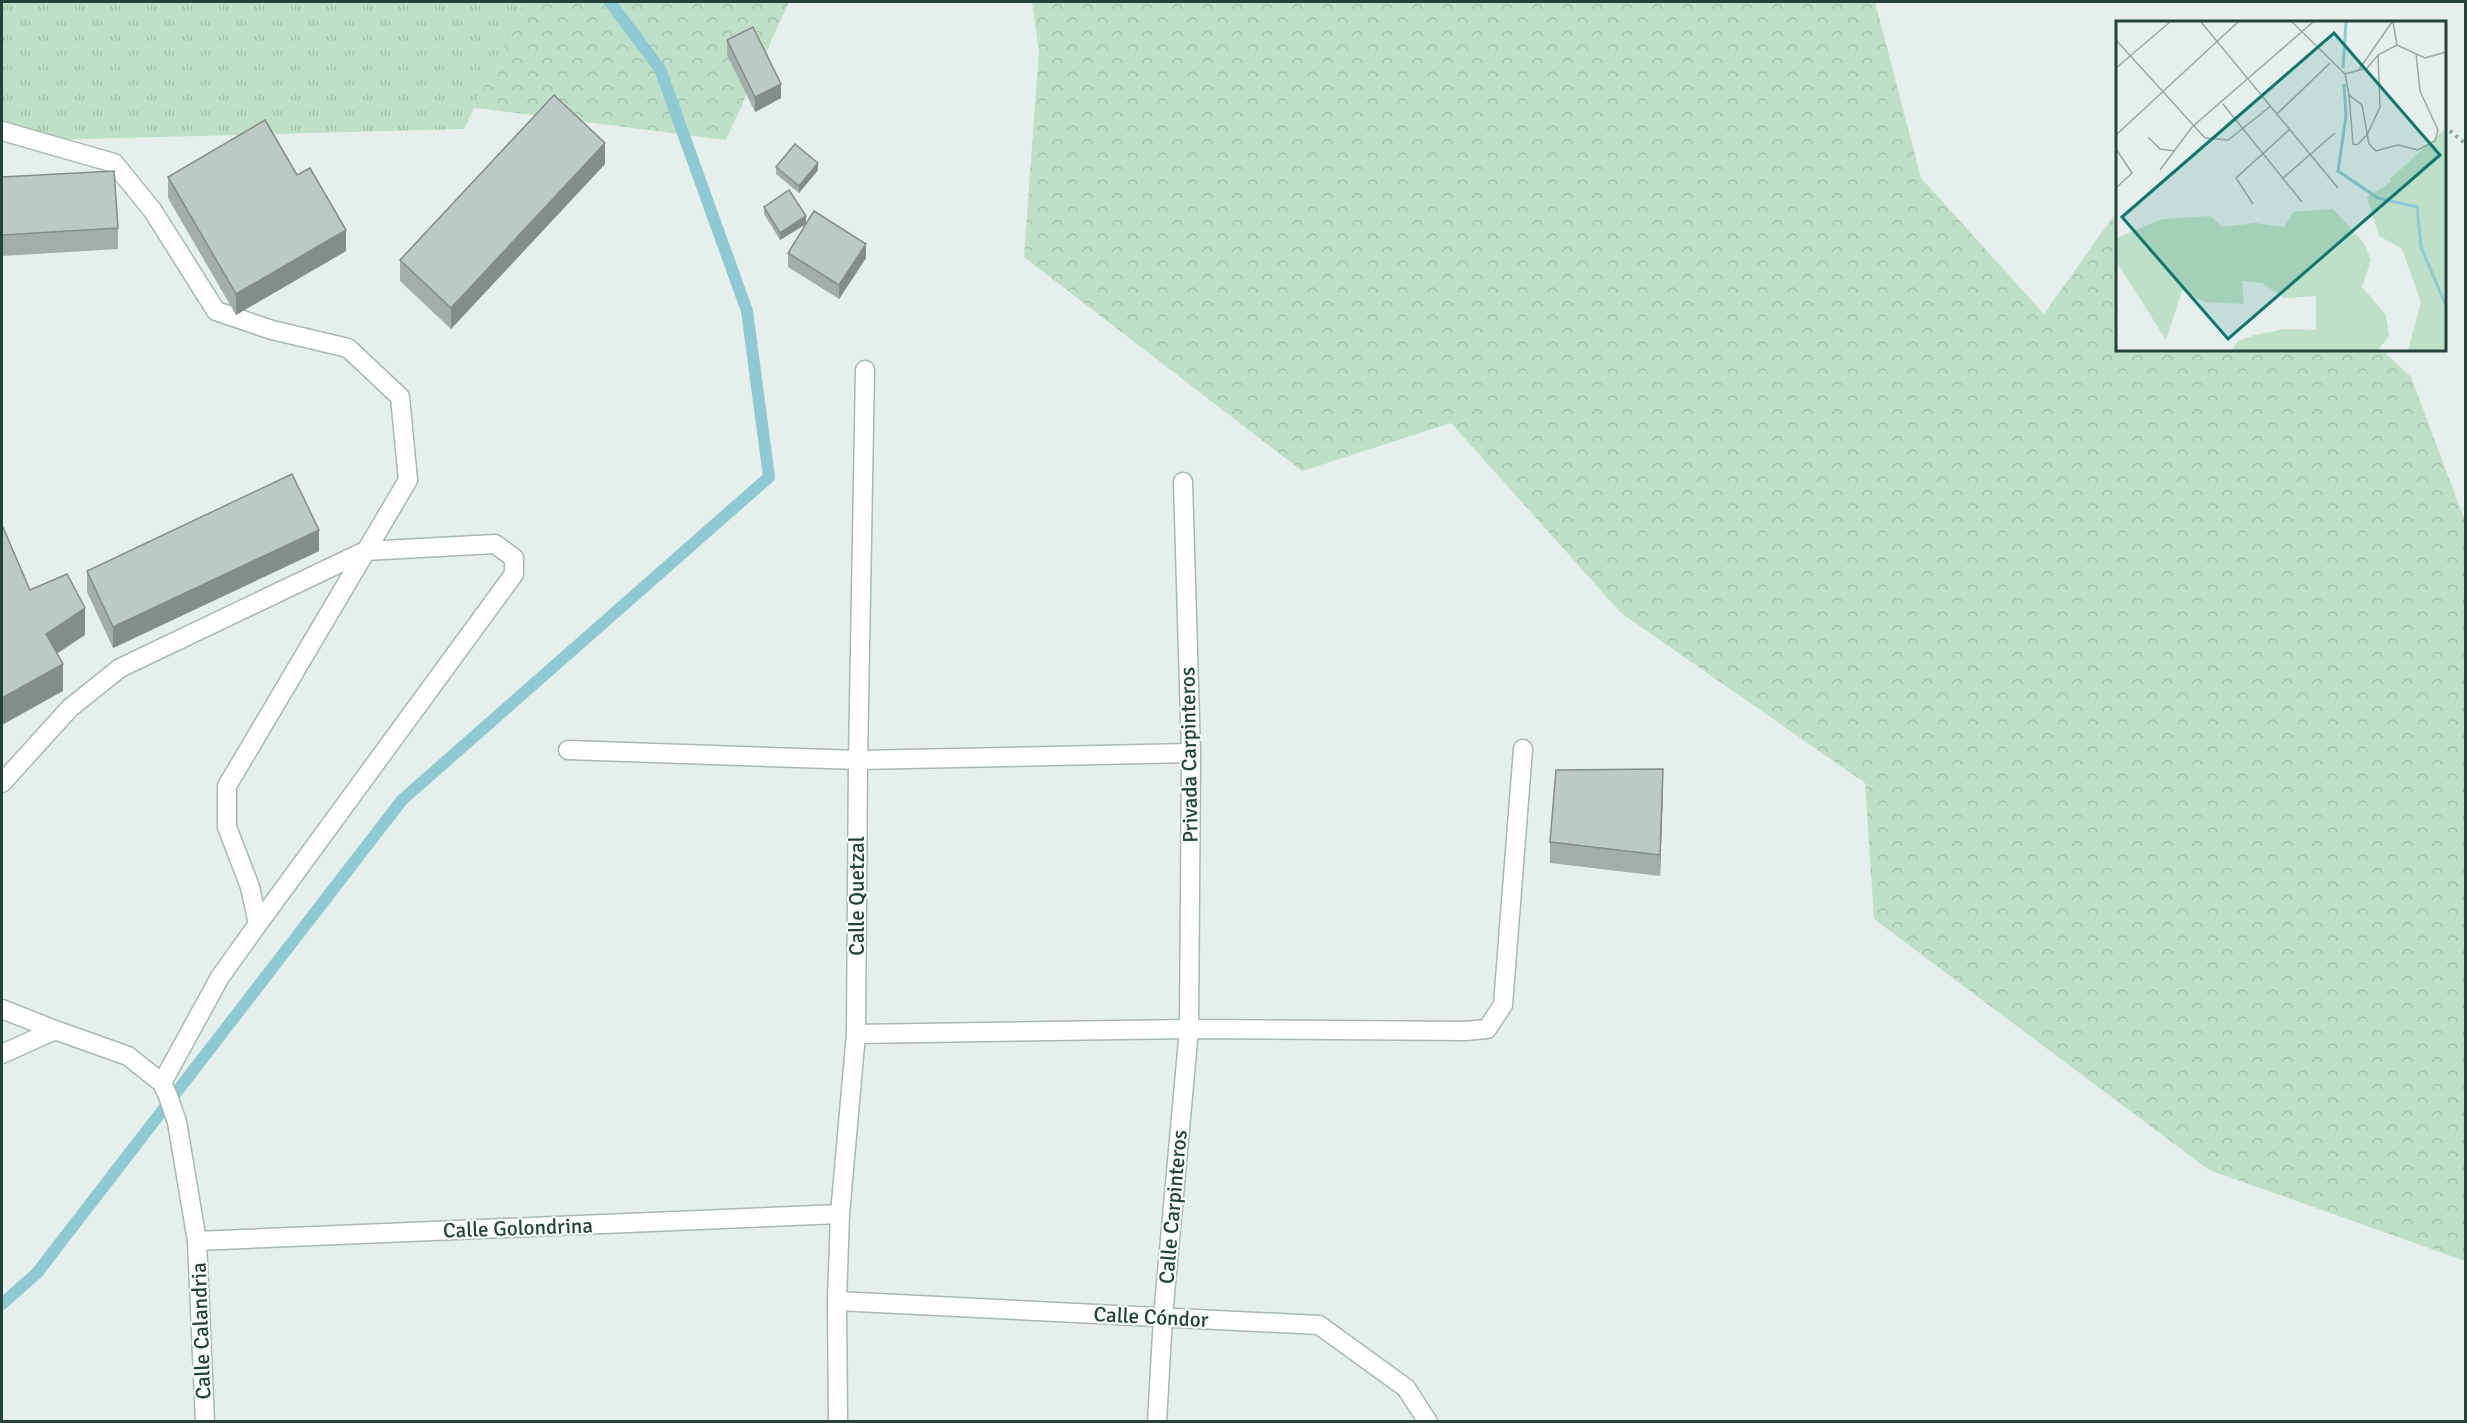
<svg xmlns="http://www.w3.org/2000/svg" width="2467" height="1423" font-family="Signika,sans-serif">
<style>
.forest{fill:url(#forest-crowns)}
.park{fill:url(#park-tufts)}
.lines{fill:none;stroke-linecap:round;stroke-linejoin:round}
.stream{stroke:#8ec9d4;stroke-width:12}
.service-casing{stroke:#a8b8b2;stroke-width:21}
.minor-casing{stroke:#a8b8b2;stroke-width:21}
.path{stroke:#86b3a5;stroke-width:4;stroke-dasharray:3 4.5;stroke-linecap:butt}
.service{stroke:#fff;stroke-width:18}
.minor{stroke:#fff;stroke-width:18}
.wall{fill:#a1aea9}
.shaded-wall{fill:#838d89}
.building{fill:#bbcac4;stroke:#838d89;stroke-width:1.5}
.labels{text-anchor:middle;stroke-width:4.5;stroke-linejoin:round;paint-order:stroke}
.street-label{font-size:21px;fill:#24423a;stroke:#f7fbf9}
.inset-river{fill:none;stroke:#8ec9d4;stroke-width:3}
.inset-road{fill:none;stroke:#98aaa4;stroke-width:1.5}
.view{fill:#0f766e;fill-opacity:0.15;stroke:#0f766e;stroke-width:3}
.inset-edge{fill:none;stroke:#24423a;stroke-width:3}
</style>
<defs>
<pattern id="forest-crowns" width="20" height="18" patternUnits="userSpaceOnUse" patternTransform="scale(1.5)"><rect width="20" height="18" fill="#bfe0c8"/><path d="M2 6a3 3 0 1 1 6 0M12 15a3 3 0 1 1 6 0" fill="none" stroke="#a4c1ad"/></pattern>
<pattern id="park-tufts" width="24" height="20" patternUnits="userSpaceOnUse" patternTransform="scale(1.5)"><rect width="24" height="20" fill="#bfe0c8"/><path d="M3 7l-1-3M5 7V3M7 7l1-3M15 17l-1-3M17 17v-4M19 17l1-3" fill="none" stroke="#a4c1ad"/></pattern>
</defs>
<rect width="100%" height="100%" fill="#e6efeb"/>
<path class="forest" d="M2,2H789L726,140L468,107Z
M1032,2H1875L1921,178L2044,314L2117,211L2118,350H2382L2411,377L2465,521V1261L2209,1170L1874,919L1865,783L1621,613L1451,423L1302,471L1024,257L1039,50Z"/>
<path class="park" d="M2,2H524L464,129L2,141Z"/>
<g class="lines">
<path class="stream" d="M2,1304L37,1273L402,800L769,477L747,311L660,69L610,2"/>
<g class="service-casing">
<path id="service" d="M2,131L114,163L153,211L216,311L272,330L348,348L400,397L408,480L227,786V827L250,887L258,924L220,977L162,1083
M2,783L70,708L120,668L365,551L495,544L514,558V574L258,924
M2,1009L55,1030"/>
</g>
<g class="minor-casing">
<path id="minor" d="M568,750L858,760L1191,753
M856,1034L1189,1029L1465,1031L1487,1029L1503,1005L1523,749
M2,1054L55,1030L128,1056L162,1083L168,1096L177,1122L197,1241L205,1422
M197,1241L840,1214
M837,1301L1319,1325L1406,1388L1428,1422
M838,1422L837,1301L840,1214L856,1034L858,760L865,370
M1157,1422L1163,1317L1189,1029L1191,753L1183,482"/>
</g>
<path class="path" d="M2444,126L2466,144"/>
<use href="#service" class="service"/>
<use href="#minor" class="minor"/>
</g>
<path class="wall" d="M727,40L781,98L755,112L727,55Z
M605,164L451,329L400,281V260Z
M776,167L818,170L799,193L776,174Z
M297,175L346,251L236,315L168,198V177Z
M2,177L118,228V249L2,256Z
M764,207L806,224L780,240L764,214Z
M788,253L866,258L839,299L788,267Z
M319,551L113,648L87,592V571Z
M1663,790L1660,876L1550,863V842Z"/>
<path class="shaded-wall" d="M781,84V98L755,112V97Z
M605,143V164L451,329V308Z
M818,163V170L799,193V186Z
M806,216V224L780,240V233Z
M346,230V251L236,315V294Z
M866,244V258L839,299V285Z
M319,530V551L113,648V627Z
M85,608V635L46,661V634Z
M63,664V691L2,725V698Z
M1663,769V790L1660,876V855Z"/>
<path class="building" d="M753,27L781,84L755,97L727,40Z
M554,95L605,143L451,308L400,260Z
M265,120L297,175L310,168L346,230L236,294L168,177Z
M795,144L818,163L799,186L776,167Z
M114,171L118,228L2,235V177Z
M789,190L806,216L780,233L764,207Z
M814,211L866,244L839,285L788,253Z
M292,474L319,530L113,627L87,571Z
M2,525L30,590L67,574L85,608L46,634L63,664L2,698Z
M1663,769L1660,855L1550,842L1556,770Z"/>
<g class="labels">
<g class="street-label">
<text transform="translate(1189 755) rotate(-91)" y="7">Privada Carpinteros</text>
<text transform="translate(857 896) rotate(-90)" y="7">Calle Quetzal</text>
<text transform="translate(1173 1207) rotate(-85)" y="7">Calle Carpinteros</text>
<text transform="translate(518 1228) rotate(-2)" y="7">Calle Golondrina</text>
<text transform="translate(1151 1317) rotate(3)" y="7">Calle Cóndor</text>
<text transform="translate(201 1331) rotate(-92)" y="7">Calle Calandria</text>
</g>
</g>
<g transform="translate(2116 21)">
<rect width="330" height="330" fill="#e6efeb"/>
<path d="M276,160L330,178V329H292L305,281L286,228L263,215L251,176ZM217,188L248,222L255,239L246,266L270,294L273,315L262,329H116L122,320L139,314L168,308L200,309V275L168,277L146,262L126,260L128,283L89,281L66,270L50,319L0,240V217L47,198L95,195L106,206L139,202L168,206L177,191Z" fill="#bfe0c8"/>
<path d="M330,107V329H322L274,158Z" fill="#bfe0c8"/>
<path class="inset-river" d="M227,47L230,1M228,63L230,95L222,150L262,177L301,186L305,226L330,285"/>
<path class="inset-road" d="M85,1L222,167M176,1L229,53L251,47L262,34L281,24L309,37L330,31M277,1L281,24M0,19L89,117L112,119L155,85M0,47L54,1M242,50L276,1M229,53L233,74L246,84L253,123L260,130L282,124L302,129L319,120L322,109L304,70L300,32M233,74L237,123L241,124L251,114L264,86L262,34M107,83L186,181M161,93L214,42M0,114L122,1M32,116L44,128L59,130M0,128L16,152L0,167M44,149L76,106L197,1M166,158L219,112M137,183L120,157L173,109"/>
<path class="view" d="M218,12L324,134L112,318L6,196Z"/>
<rect width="330" height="330" class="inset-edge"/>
</g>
<rect width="2467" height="1423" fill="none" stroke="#24423a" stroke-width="6"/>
</svg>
